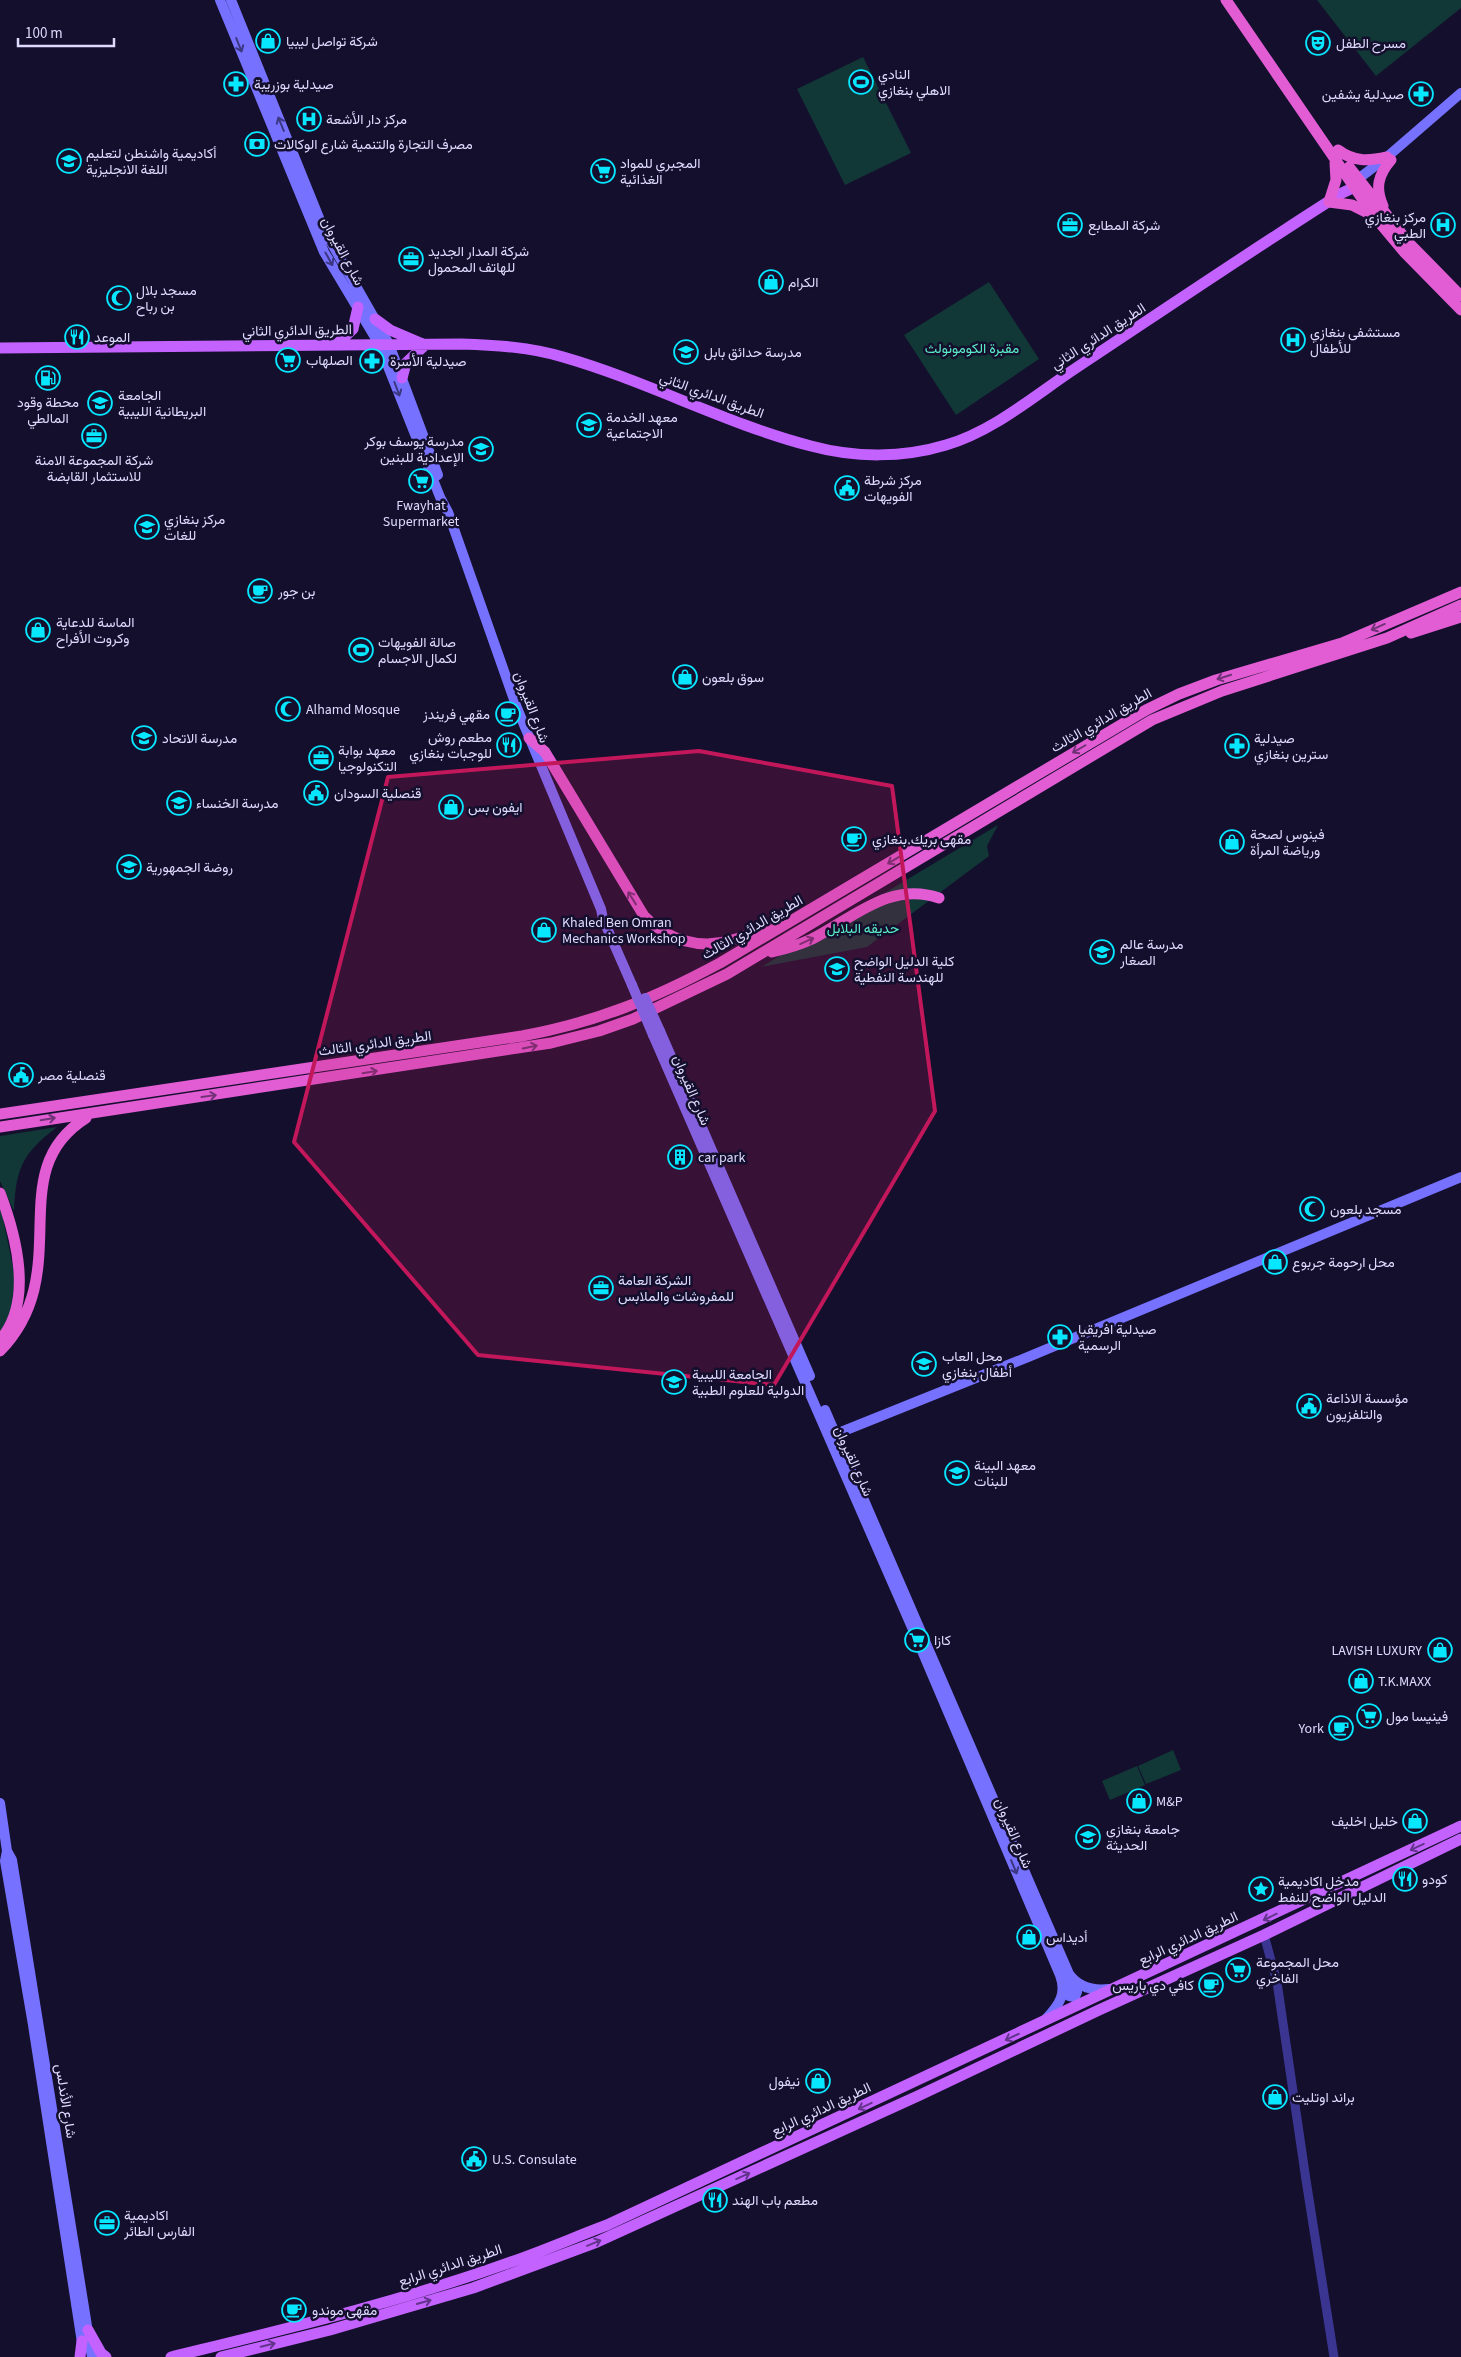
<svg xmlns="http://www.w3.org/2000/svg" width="1461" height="2357" font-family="'Source Sans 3',Vazirmatn,sans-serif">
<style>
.green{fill:#113837}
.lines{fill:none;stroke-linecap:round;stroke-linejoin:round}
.tertiary{stroke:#393591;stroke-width:9}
.secondary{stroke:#7672ff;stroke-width:10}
.primary{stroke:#c462ff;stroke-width:11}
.trunk{stroke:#e25cd3;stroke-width:11}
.secondary-bridge{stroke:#7672ff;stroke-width:10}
.oneway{stroke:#3b3781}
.oneway2{stroke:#713278}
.oneway3{stroke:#63348c}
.marked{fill:#c2185b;fill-opacity:0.2;stroke:#c2185b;stroke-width:4;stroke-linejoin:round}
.labels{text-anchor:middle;stroke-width:5;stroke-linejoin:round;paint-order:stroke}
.poi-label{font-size:14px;fill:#dfdbff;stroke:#140f2d;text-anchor:start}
.street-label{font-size:14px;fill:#dfdbff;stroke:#140f2d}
.park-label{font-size:14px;fill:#5aecc7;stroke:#140f2d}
</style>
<rect width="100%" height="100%" fill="#140f2d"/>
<path class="green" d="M1317,0H1461V8L1376,76Z
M863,57L911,153L845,185L797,89Z
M989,282L1039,359L956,415L904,335Z
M998,825L987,846L989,856L867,947L761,967Z
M57,1127C22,1154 16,1168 14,1211L0,1181V1136Z
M0,1204L15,1277L11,1313L0,1332Z
M1173,1750L1181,1770L1146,1784L1138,1766Z
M1137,1766L1145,1785L1110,1800L1102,1781Z"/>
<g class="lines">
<path class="tertiary" d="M1264,1935L1277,1982L1306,2180L1334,2357"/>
<path class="secondary" d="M220,0L324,252L379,344L440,497L448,512L517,708L601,909L603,919L632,985
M231,0L324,230L389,344L438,475
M1358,179L1387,157L1461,93
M660,1031L810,1376
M653,1035L914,1632L1060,1975C1067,1994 1059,2005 1046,2019
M825,1410L1069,1974C1079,1988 1093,1991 1109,1989
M831,1436L1028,1357L1461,1177
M0,1803L7,1851L5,1861L33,2025L83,2349
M7,1851L12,1860L92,2357
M1064,1983L1069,1996L1075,1997L1077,1992L1072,1980"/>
<path class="primary" d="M375,319L390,330L425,345L406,363L402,378
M337,344L353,329L358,307
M0,348L461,344C495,345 530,347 563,357C647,381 726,424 811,446C855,458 903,458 946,445C994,431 1035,395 1076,368C1165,309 1252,250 1342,193L1361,184
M88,2330L101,2353L106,2357
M80,2357L82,2341
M171,2357C285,2329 400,2302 511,2262C543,2251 575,2237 607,2225L1461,1826
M221,2357L330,2330L473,2288L597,2242L920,2095L1099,2010L1264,1935L1461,1839"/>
<path class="trunk" d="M1226,0L1374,216L1405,253L1461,310
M1338,150C1354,162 1368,161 1387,157
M1335,163L1336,180L1329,202L1352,205L1372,215
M1349,167L1408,242L1461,296
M1383,206C1375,188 1378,175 1391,160
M1411,633L1461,617
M529,738L545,752L644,916C667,940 700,950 732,940C747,936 760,929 776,927
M772,952C785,949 799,945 812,939C853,918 890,881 939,898
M0,1114L522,1036C597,1022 653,999 720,963L1146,710L1179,694L1216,680L1342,643L1461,592
M0,1127L551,1043L599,1031L633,1019L727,974L1152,720L1222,691L1387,638L1461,605
M0,1193C16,1235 34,1302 0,1340
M0,1351C78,1271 0,1172 86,1118"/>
<path class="secondary-bridge" d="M632,985L653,1035
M645,998L660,1031"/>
</g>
<defs><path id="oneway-shaft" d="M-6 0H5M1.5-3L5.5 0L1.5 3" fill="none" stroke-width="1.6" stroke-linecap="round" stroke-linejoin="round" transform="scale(1.25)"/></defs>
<g class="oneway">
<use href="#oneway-shaft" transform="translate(239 45) rotate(68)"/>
<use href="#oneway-shaft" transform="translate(281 124) rotate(-112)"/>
<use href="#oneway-shaft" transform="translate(329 259) rotate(61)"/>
<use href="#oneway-shaft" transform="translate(397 389) rotate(69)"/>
<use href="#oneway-shaft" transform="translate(1014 1867) rotate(67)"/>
</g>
<g class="oneway2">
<use href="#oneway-shaft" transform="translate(1378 627) rotate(156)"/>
<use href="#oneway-shaft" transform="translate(1224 677) rotate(162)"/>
<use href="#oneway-shaft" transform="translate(1079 749) rotate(150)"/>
<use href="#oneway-shaft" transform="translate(894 860) rotate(149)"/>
<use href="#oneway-shaft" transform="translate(632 898) rotate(-122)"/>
<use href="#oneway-shaft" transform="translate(807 941) rotate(-24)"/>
<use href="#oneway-shaft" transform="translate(530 1047) rotate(-11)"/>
<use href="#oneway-shaft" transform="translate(370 1072) rotate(-9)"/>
<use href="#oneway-shaft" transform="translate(209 1096) rotate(-8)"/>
<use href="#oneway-shaft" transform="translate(48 1119) rotate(-9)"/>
</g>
<g class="oneway3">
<use href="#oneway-shaft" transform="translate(1417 1847) rotate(155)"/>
<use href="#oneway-shaft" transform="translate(1270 1917) rotate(154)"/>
<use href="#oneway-shaft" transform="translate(1012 2037) rotate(155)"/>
<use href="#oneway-shaft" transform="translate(865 2106) rotate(155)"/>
<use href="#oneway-shaft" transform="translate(743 2176) rotate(-24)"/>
<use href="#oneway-shaft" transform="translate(594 2243) rotate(-22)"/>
<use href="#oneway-shaft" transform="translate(424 2302) rotate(-16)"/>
<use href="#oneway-shaft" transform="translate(268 2345) rotate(-14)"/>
</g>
<path class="marked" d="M699,751L892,786L935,1111L774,1385L478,1355L294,1142L388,777Z"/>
<defs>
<g id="shop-ring" transform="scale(1.25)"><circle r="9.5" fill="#140f2d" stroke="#07e7ff" stroke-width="1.5"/><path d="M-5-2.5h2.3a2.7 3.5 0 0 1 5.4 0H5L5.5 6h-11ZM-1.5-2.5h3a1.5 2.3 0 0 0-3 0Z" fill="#07e7ff"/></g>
<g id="theatre-ring" transform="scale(1.25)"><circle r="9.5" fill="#140f2d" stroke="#07e7ff" stroke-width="1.5"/><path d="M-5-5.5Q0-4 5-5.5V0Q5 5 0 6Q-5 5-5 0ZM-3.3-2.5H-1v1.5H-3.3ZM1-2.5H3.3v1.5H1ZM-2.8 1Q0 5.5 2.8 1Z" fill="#07e7ff"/></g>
<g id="stadium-ring" transform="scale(1.25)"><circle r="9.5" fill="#140f2d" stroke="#07e7ff" stroke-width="1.5"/><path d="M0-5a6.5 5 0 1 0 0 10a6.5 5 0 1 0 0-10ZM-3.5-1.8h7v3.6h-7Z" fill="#07e7ff"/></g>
<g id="pharmacy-ring" transform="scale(1.25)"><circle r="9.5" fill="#140f2d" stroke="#07e7ff" stroke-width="1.5"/><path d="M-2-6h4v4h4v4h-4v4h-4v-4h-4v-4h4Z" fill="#07e7ff"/></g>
<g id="hospital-ring" transform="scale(1.25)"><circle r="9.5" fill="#140f2d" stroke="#07e7ff" stroke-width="1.5"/><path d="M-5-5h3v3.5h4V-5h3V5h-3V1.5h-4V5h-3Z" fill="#07e7ff"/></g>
<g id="bank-ring" transform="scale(1.25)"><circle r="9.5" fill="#140f2d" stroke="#07e7ff" stroke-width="1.5"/><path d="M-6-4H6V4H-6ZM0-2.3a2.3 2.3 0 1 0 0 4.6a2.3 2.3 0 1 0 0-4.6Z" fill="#07e7ff"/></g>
<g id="university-ring" transform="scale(1.25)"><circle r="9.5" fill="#140f2d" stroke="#07e7ff" stroke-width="1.5"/><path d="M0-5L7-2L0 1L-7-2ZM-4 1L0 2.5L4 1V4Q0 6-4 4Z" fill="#07e7ff"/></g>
<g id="supermarket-ring" transform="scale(1.25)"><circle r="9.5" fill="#140f2d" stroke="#07e7ff" stroke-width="1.5"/><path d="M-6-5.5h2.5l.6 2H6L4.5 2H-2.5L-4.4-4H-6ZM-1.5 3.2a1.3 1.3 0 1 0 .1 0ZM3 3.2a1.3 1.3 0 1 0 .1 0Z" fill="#07e7ff"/></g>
<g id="office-ring" transform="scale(1.25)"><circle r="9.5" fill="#140f2d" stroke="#07e7ff" stroke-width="1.5"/><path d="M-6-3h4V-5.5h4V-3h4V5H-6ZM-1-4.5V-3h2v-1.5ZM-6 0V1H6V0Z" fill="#07e7ff"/></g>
<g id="mosque-ring" transform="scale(1.25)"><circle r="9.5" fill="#140f2d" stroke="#07e7ff" stroke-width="1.5"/><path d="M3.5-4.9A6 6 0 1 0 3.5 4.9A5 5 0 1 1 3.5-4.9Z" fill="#07e7ff"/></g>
<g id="restaurant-ring" transform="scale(1.25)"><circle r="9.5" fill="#140f2d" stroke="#07e7ff" stroke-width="1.5"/><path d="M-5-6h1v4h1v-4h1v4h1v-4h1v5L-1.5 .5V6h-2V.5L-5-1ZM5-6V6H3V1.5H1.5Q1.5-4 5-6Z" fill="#07e7ff"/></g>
<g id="school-ring" transform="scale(1.25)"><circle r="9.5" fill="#140f2d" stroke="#07e7ff" stroke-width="1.5"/><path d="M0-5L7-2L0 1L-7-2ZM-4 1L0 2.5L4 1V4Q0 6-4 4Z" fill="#07e7ff"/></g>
<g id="fuel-ring" transform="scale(1.25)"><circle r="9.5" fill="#140f2d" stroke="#07e7ff" stroke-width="1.5"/><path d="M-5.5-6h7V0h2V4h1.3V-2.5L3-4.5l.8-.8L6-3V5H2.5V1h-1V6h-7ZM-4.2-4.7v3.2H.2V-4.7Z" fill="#07e7ff"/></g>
<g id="civic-ring" transform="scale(1.25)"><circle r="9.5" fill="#140f2d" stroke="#07e7ff" stroke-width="1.5"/><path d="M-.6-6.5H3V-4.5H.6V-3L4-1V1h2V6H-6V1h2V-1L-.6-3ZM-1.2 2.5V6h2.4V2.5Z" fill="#07e7ff"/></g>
<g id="cafe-ring" transform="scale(1.25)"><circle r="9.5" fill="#140f2d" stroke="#07e7ff" stroke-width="1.5"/><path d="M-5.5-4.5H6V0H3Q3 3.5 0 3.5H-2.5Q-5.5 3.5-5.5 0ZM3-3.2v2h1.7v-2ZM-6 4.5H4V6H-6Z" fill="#07e7ff"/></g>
<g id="building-ring" transform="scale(1.25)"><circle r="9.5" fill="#140f2d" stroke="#07e7ff" stroke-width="1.5"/><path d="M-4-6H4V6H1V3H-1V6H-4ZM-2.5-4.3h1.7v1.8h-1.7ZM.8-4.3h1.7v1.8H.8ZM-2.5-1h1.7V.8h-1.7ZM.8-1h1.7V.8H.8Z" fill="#07e7ff"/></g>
<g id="sight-ring" transform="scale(1.25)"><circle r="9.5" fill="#140f2d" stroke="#07e7ff" stroke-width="1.5"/><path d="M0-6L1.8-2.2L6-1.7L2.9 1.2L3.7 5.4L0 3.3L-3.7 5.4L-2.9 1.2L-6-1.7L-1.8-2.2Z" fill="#07e7ff"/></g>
</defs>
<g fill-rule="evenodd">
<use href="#shop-ring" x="268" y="41"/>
<use href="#theatre-ring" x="1318" y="43"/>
<use href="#stadium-ring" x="861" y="82"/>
<use href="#pharmacy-ring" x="236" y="84"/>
<use href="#pharmacy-ring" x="1421" y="94"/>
<use href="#hospital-ring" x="309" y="119"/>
<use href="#bank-ring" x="257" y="144"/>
<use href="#university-ring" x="69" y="161"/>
<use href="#supermarket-ring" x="603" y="171"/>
<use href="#office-ring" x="1070" y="225"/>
<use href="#hospital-ring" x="1443" y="225"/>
<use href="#office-ring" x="411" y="259"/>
<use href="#shop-ring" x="771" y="282"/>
<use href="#mosque-ring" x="119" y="298"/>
<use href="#restaurant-ring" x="77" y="337"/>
<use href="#hospital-ring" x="1293" y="340"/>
<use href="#school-ring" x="686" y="352"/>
<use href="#supermarket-ring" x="288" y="360"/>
<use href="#pharmacy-ring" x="372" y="361"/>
<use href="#fuel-ring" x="48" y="378"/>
<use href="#university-ring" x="100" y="403"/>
<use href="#university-ring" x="589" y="425"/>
<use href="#office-ring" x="94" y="436"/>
<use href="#school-ring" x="481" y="449"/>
<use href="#supermarket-ring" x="421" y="481"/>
<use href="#civic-ring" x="847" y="488"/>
<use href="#university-ring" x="147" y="527"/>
<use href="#cafe-ring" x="260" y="591"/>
<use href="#shop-ring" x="38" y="630"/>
<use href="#stadium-ring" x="361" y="650"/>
<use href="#shop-ring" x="685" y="677"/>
<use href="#mosque-ring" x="288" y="709"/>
<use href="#cafe-ring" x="508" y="714"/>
<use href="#school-ring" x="144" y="738"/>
<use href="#restaurant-ring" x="509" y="745"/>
<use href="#pharmacy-ring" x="1237" y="746"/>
<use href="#office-ring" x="321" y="758"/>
<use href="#civic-ring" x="316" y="793"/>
<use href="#school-ring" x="179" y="803"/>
<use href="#shop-ring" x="451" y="807"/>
<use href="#cafe-ring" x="854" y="839"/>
<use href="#shop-ring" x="1232" y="842"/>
<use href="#school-ring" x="129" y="867"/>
<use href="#shop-ring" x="544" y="930"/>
<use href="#school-ring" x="1102" y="952"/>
<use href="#university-ring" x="837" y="969"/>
<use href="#civic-ring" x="21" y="1075"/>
<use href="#building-ring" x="680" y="1157"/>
<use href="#mosque-ring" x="1312" y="1209"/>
<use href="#shop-ring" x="1275" y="1262"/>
<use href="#office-ring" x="601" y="1288"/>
<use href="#pharmacy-ring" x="1060" y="1337"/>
<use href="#school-ring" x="924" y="1364"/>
<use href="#university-ring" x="674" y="1382"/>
<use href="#civic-ring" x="1309" y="1406"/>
<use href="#university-ring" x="957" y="1473"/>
<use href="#supermarket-ring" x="917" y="1640"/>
<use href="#shop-ring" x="1440" y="1650"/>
<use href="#shop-ring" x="1361" y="1681"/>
<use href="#supermarket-ring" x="1369" y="1716"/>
<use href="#cafe-ring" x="1341" y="1728"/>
<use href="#shop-ring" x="1139" y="1801"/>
<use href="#shop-ring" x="1415" y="1821"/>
<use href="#university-ring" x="1088" y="1837"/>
<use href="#restaurant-ring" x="1405" y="1879"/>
<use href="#sight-ring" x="1261" y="1889"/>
<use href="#shop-ring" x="1029" y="1937"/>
<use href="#supermarket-ring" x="1238" y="1970"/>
<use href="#cafe-ring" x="1211" y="1985"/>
<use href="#shop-ring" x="818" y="2081"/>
<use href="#shop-ring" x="1275" y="2097"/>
<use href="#civic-ring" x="474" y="2159"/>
<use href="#restaurant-ring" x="715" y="2200"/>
<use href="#office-ring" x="107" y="2223"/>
<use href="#cafe-ring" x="294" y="2310"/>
</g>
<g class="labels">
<g class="poi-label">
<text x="286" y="46">شركة تواصل ليبيا</text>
<text x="1336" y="48">مسرح الطفل</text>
<text x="878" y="79">النادي<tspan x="878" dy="16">الاهلي بنغازي</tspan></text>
<text x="254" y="89">صيدلية بوزريبة</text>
<text x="1404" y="99" text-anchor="end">صيدلية يشفين</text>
<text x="326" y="124">مركز دار الأشعة</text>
<text x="274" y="149">مصرف التجارة والتنمية شارع الوكالات</text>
<text x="86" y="158">أكاديمية واشنطن لتعليم<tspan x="86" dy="16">اللغة الانجليزية</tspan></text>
<text x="620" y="168">المجبري للمواد<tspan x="620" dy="16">الغذائية</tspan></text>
<text x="1426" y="222" text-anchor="end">مركز بنغازي<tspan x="1426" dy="16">الطبي</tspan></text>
<text x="1088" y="230">شركة المطابع</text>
<text x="428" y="256">شركة المدار الجديد<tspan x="428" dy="16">للهاتف المحمول</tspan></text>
<text x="788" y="287">الكرام</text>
<text x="136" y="295">مسجد بلال<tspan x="136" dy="16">بن رباح</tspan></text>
<text x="1310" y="337">مستشفى بنغازي<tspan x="1310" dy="16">للأطفال</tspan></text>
<text x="94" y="342">الموعد</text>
<text x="704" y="357">مدرسة حدائق بابل</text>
<text x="306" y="365">الصلهاب</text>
<text x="390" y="366">صيدلية الأسرة</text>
<text x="118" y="400">الجامعة<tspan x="118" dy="16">البريطانية الليبية</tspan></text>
<text x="48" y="407" text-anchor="middle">محطة وقود<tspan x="48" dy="16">المالطي</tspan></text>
<text x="606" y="422">معهد الخدمة<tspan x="606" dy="16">الاجتماعية</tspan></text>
<text x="464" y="446" text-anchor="end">مدرسة يوسف بوكر<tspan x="464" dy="16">الإعدادية للبنين</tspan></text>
<text x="94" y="465" text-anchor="middle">شركة المجموعة الامنة<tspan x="94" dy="16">للاستثمار القابضة</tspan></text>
<text x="864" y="485">مركز شرطة<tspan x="864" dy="16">الفويهات</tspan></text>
<text x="421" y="510" text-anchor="middle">Fwayhat<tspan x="421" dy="16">Supermarket</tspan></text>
<text x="164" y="524">مركز بنغازي<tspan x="164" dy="16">للغات</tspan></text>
<text x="278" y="596">بن جور</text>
<text x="56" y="627">الماسة للدعاية<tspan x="56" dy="16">وكروت الأفراح</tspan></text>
<text x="378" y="647">صالة الفويهات<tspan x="378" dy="16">لكمال الاجسام</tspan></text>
<text x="702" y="682">سوق بلعون</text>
<text x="306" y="714">Alhamd Mosque</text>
<text x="490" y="719" text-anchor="end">مقهي فريندز</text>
<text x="492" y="742" text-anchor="end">مطعم روش<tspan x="492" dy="16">للوجبات بنغازي</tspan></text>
<text x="162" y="743">مدرسة الاتحاد</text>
<text x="1254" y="743">صيدلية<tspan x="1254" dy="16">سترين بنغازي</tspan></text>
<text x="338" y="755">معهد بوابة<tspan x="338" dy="16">التكنولوجيا</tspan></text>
<text x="334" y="798">قنصلية السودان</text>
<text x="196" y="808">مدرسة الخنساء</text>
<text x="468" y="812">ايفون بس</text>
<text x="1250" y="839">فينوس لصحة<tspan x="1250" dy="16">ورياضة المرأة</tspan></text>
<text x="872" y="844">مقهى بريك.بنغازي</text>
<text x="146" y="872">روضة الجمهورية</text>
<text x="562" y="927">Khaled Ben Omran<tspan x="562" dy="16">Mechanics Workshop</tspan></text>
<text x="1120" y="949">مدرسة عالم<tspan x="1120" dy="16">الصغار</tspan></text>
<text x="854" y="966">كلية الدليل الواضح<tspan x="854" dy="16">للهندسة النفطية</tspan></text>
<text x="38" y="1080">قنصلية مصر</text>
<text x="698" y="1162">car park</text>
<text x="1330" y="1214">مسجد بلعون</text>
<text x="1292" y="1267">محل ارحومة جربوع</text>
<text x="618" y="1285">الشركة العامة<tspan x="618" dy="16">للمفروشات والملابس</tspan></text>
<text x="1078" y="1334">صيدلية افريقيا<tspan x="1078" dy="16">الرسمية</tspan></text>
<text x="942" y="1361">محل العاب<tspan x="942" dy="16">أطفال بنغازي</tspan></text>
<text x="692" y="1379">الجامعة الليبية<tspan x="692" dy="16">الدولية للعلوم الطبية</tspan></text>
<text x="1326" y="1403">مؤسسة الاذاعة<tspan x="1326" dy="16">والتلفزيون</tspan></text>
<text x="974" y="1470">معهد البينة<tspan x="974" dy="16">للبنات</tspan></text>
<text x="934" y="1645">كازا</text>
<text x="1422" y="1655" text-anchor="end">LAVISH LUXURY</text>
<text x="1378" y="1686">T.K.MAXX</text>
<text x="1386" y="1721">فينيسا مول</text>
<text x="1324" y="1733" text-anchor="end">York</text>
<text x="1156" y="1806">M&amp;P</text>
<text x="1398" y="1826" text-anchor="end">خليل اخليف</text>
<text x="1106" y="1834">جامعة بنغازي<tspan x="1106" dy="16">الحديثة</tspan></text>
<text x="1422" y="1884">كودو</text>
<text x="1278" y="1886">مدخل اكاديمية<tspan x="1278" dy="16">الدليل الواضح للنفط</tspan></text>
<text x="1046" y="1942">أديداس</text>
<text x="1256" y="1967">محل المجموعة<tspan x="1256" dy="16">الفاخري</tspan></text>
<text x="1194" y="1990" text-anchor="end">كافي دي باريس</text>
<text x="800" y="2086" text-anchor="end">نيفول</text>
<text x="1292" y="2102">براند اوتليت</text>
<text x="492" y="2164">U.S. Consulate</text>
<text x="732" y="2205">مطعم باب الهند</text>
<text x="124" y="2220">اكاديمية<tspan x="124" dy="16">الفارس الطائر</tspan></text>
<text x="312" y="2315">مقهى موندو</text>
</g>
<g class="street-label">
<text transform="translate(343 251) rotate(62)" y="5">شارع القيروان</text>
<text transform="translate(297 330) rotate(-1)" y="5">الطريق الدائري الثاني</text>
<text transform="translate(1098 336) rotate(-33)" y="5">الطريق الدائري الثاني</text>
<text transform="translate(712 395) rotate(20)" y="5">الطريق الدائري الثاني</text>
<text transform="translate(532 707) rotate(69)" y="5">شارع القيروان</text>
<text transform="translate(1101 720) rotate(-30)" y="5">الطريق الدائري الثالث</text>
<text transform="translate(752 927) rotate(-30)" y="5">الطريق الدائري الثالث</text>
<text transform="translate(375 1043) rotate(-8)" y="5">الطريق الدائري الثالث</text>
<text transform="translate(692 1090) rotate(67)" y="5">شارع القيروان</text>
<text transform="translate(854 1461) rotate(66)" y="5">شارع القيروان</text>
<text transform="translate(1014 1833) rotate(67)" y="5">شارع القيروان</text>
<text transform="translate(1188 1938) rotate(-25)" y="5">الطريق الدائري الرابع</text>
<text transform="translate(66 2101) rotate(81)" y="5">شارع الأندلس</text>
<text transform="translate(821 2109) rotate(-25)" y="5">الطريق الدائري الرابع</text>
<text transform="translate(450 2265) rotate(-18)" y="5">الطريق الدائري الرابع</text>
</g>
<g class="park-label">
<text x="972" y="353">مقبرة الكومونولث</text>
<text x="863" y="933">حديقه البلابل</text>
</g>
</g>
<path d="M18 38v8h96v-8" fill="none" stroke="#dfdbff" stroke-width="2.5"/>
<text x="25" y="38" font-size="15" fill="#dfdbff" stroke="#140f2d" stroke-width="4" paint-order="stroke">100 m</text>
</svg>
